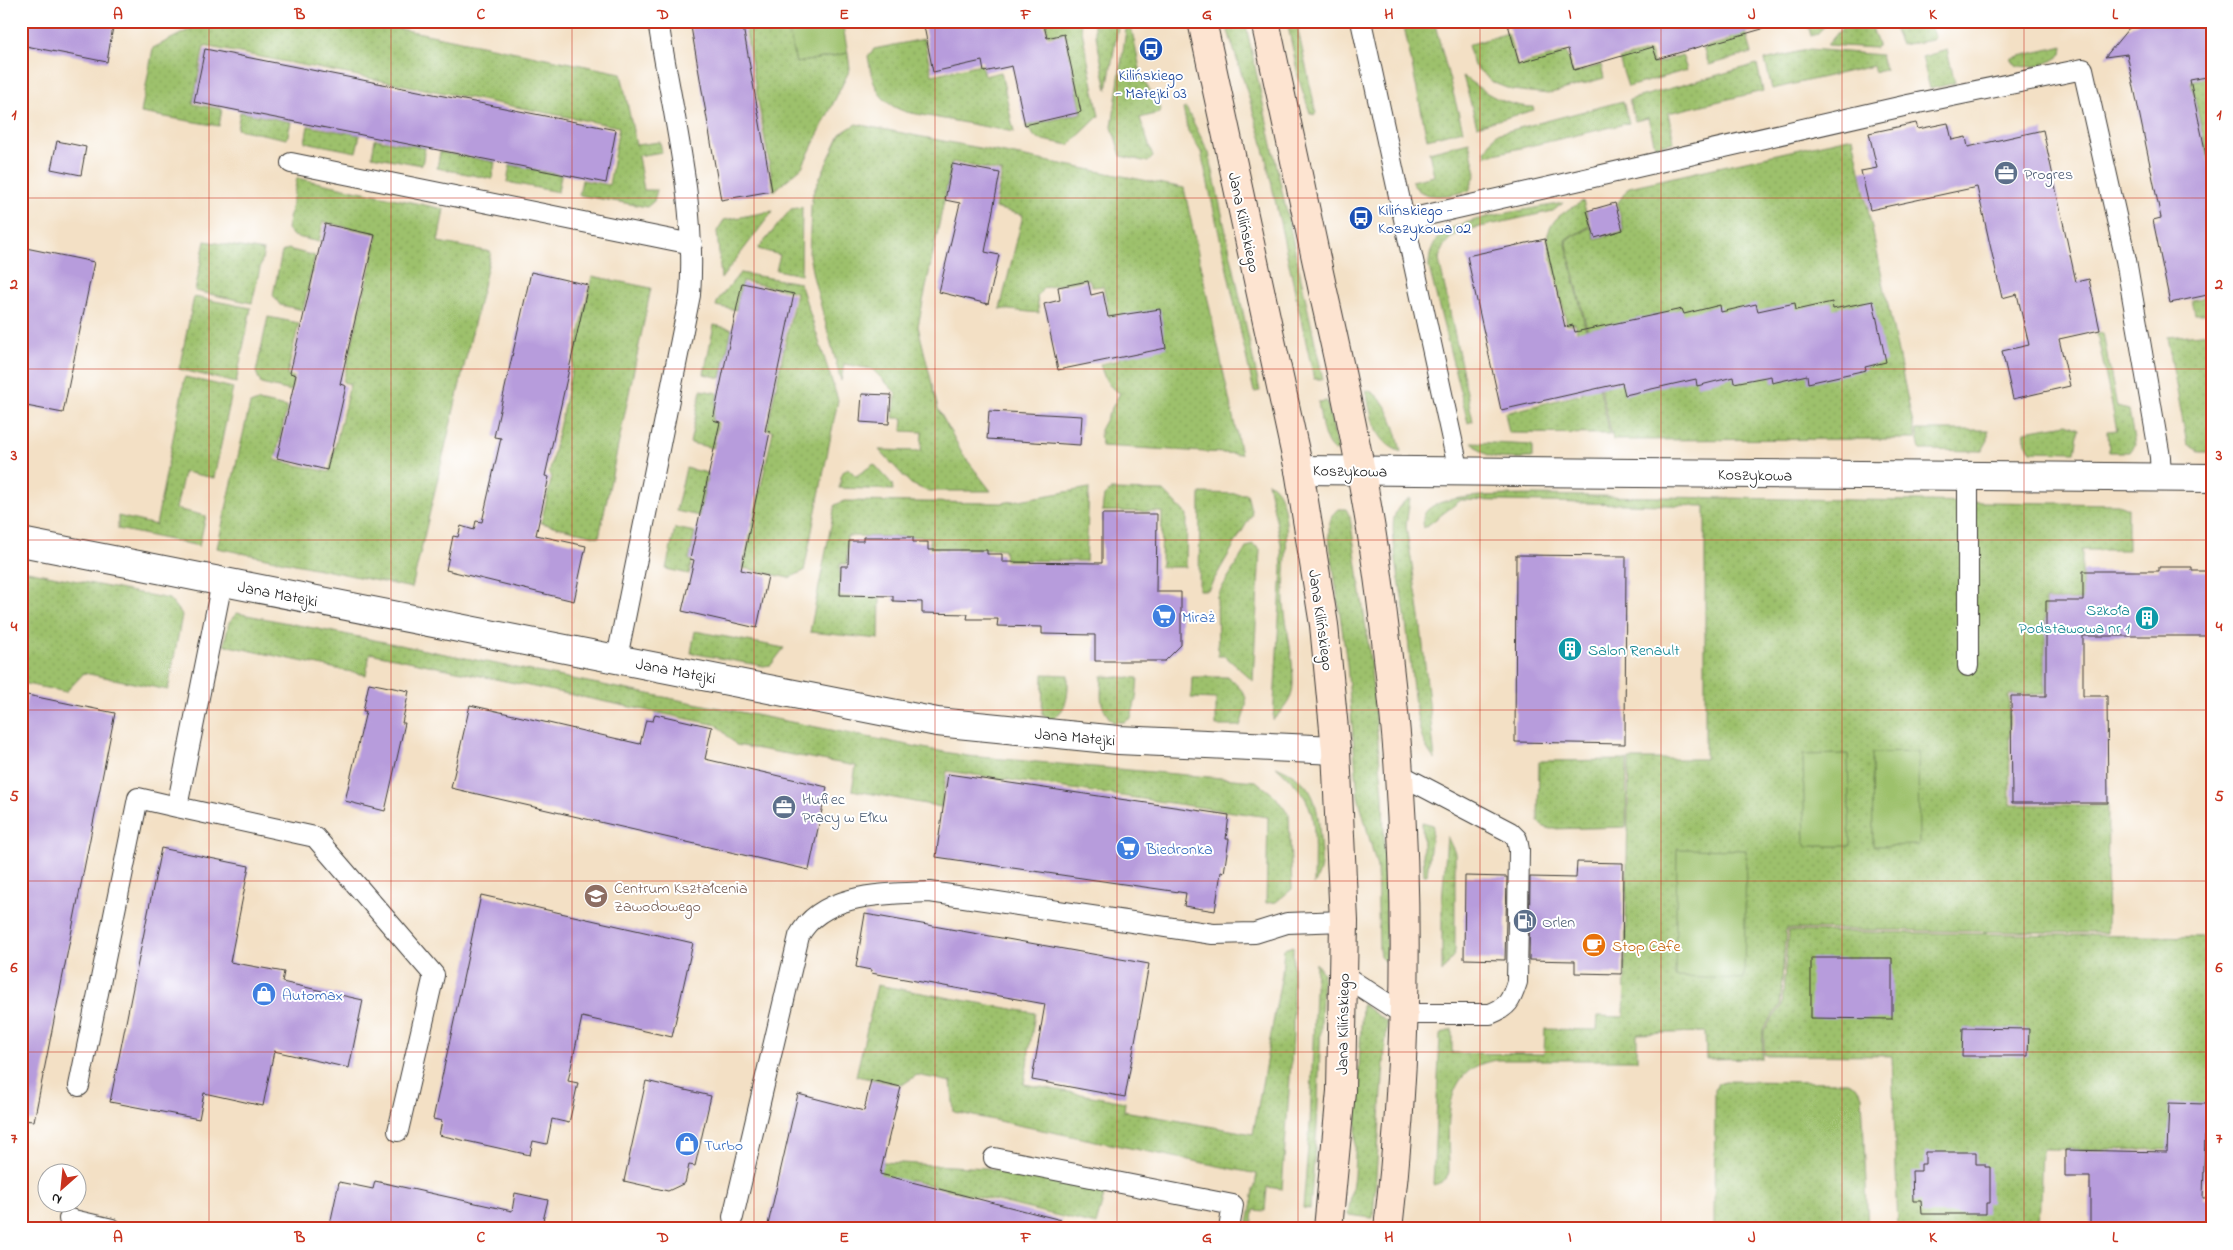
<svg xmlns="http://www.w3.org/2000/svg" width="2233" height="1250" font-family="'Indie Flower',sans-serif">
<style>
.grass{fill:url(#grass-dots);stroke:#5c6e44}
.park{fill:#9dc16c;stroke:#5c6e44}
.building{fill:#b79cdc}
.lines{fill:none;stroke-linecap:round;stroke-linejoin:round}
.lane-casing{stroke:#3c3935;stroke-width:22}
.street-casing{stroke:#3c3935;stroke-width:30}
.secondary-casing{stroke:#3c3935;stroke-width:30}
.lane{stroke:#fff;stroke-width:20}
.street{stroke:#fff;stroke-width:28}
.secondary{stroke:#fde4d1;stroke-width:28}
.grid{fill:none;stroke:#c8321e;stroke-width:1;stroke-opacity:0.55}
.labels{text-anchor:middle;stroke-width:4;stroke-linejoin:round;paint-order:stroke}
.transit-label{font-size:16px;fill:#164399;stroke:#fff}
.service-label{font-size:16px;fill:#4e5e75;stroke:#fff;text-anchor:start}
.street-label{font-size:16px;fill:#1c1c1c;stroke:#fff}
.culture-label{font-size:16px;fill:#0d838f;stroke:#fff;text-anchor:end}
.shop-label{font-size:16px;fill:#366cbe;stroke:#fff;text-anchor:start}
.education-label{font-size:16px;fill:#785e54;stroke:#fff;text-anchor:start}
.food-label{font-size:16px;fill:#c56008;stroke:#fff;text-anchor:start}
.neatline{fill:none;stroke:#c8321e;stroke-width:2}
.grid-label{font-size:16px;text-anchor:middle;font-weight:bold;fill:#c8321e}
</style>
<defs>
<pattern id="grass-dots" width="8" height="8" patternUnits="userSpaceOnUse" patternTransform="scale(1.25)"><rect width="8" height="8" fill="#9dc16c"/><path d="M2 2h.1M6 6h.1" fill="none" stroke="#87a55d" stroke-width="1.8" stroke-linecap="round"/></pattern>
</defs>
<rect width="100%" height="100%" fill="#fff"/>
<filter id="ink" filterUnits="userSpaceOnUse"><feTurbulence type="fractalNoise" baseFrequency=".02" numOctaves="2"/><feDisplacementMap in="SourceGraphic" scale="10" xChannelSelector="R" yChannelSelector="G"/><feConvolveMatrix kernelMatrix="1 2 1 2 8 2 1 2 1" color-interpolation-filters="sRGB"/></filter>
<filter id="wash" filterUnits="userSpaceOnUse"><feTurbulence type="fractalNoise" baseFrequency=".0096" numOctaves="4" result="noise"/><feDisplacementMap in="SourceGraphic" scale="20" xChannelSelector="R" yChannelSelector="G"/><feGaussianBlur stdDeviation="1.12" result="paint"/><feColorMatrix in="noise" values="0 0 0 0 0 0 0 0 0 0 0 0 0 0 0 0 0 1.4 0 .05"/><feComposite in="paint" operator="in"/></filter>
<g filter="url(#wash)">
<rect width="100%" height="100%" fill="#f3e0c5"/>
<path class="grass" d="M207,21H361L621,73L636,145L660,142L662,152L638,156L644,190H657L654,201L647,207L579,195L582,180L609,185L619,127L204,46L193,104L222,109L219,126L141,113L153,48Z
M744,21H781L783,31L790,35L796,63L848,53L850,69L802,167L774,191Z
M1045,21H1080L1099,116L1069,145L1037,139L1025,126L1082,113L1065,33L1048,36Z
M1093,21H1119L1107,90Z
M1225,21H1245L1323,379H1314L1262,140Z
M1287,21H1296L1316,112L1314,115L1310,113L1299,80Z
M1403,21H1434L1463,130L1427,139Z
M1807,21H1829L1817,34L1811,36Z
M1848,21H1870L1878,45L1875,48L1827,45Z
M1891,21H1922L1933,30L1935,37L1932,40L1901,45Z
M1130,22L1142,78L1161,109L1159,113L1140,118L1153,157L1148,162L1121,156L1112,127L1127,23Z
M1743,22L1752,53L1709,65L1703,48L1730,40L1727,26Z
M1508,33L1517,66L1566,52L1573,73L1601,65L1604,78L1548,94L1512,90L1494,83L1474,66L1468,45Z
M924,39L932,75L981,64L984,76L1001,72L1014,132L906,112C877,102 873,85 868,56L874,49Z
M2063,46L2062,54C2053,63 2029,70 2016,65L2011,58Z
M1810,49L1881,55L1885,70L1875,72L1873,66L1772,89L1765,60Z
M1947,50L1955,83L1930,89L1922,57Z
M1650,51L1654,64L1682,55L1687,70L1628,87L1619,59Z
M1757,64L1763,91L1668,113L1674,142L1655,146L1648,118L1635,121L1629,100Z
M1463,76C1485,93 1504,106 1533,107L1534,110L1477,126Z
M2212,77V177L2191,81Z
M1623,101L1629,123L1486,156L1485,151L1496,134Z
M1186,108L1209,153L1260,391L1254,392L1201,152L1188,131L1183,109Z
M240,112L291,122L287,139L237,129Z
M856,124L1184,188L1241,454L1101,446L1100,430L1120,393C1107,387 1104,377 1100,364L1119,360L1103,286L1092,287L1089,279L1043,288L1037,297L1039,313L1000,309L1023,215L995,208L1002,172L952,162L918,326L938,409L964,456L991,491H927L911,484L879,450L921,451L922,432L902,431L903,418H893L896,393L872,369L844,364L841,381L813,276L809,255L811,206L813,193L840,134Z
M308,126L360,135L356,152L305,142Z
M1853,137L1916,439L1613,440L1566,240L1591,227L1595,239L1624,231L1617,204L1629,187Z
M375,139L425,148L422,165L372,156Z
M1469,142L1476,173L1469,191C1449,195 1422,203 1411,181L1434,176L1429,152Z
M440,152L495,162L492,179L437,168Z
M510,165L561,175L558,192L507,182Z
M297,178L444,209L438,242L491,252L412,588L217,548L250,404L258,401L287,407L275,460L329,472L350,384L343,382L378,234L323,222L319,242L293,236L287,229Z
M1583,201L1590,226L1565,240L1610,434L1509,433L1505,413L1582,394L1572,349L1580,346L1575,323L1567,325L1547,238C1552,215 1565,213 1583,201Z
M1563,203L1553,211L1462,231C1448,239 1442,244 1439,260L1473,421L1468,423L1429,267C1429,254 1432,242 1443,233C1465,217 1534,209 1563,203Z
M802,207L801,275L776,270L780,255L758,249L791,209Z
M773,211L721,279L717,231L724,220Z
M205,241L264,251L252,303L195,291Z
M288,249L315,256L303,310L280,305L273,295L282,252Z
M740,273L800,283L838,400L804,571L789,578L743,568L773,431L767,429L796,292L742,281L736,310L716,306L718,300Z
M592,276L651,288L599,537L541,523L552,476L549,474Z
M2212,296V314H2195L2192,300Z
M194,297L251,308L236,383L179,369Z
M268,317L299,323L287,375L294,377L291,391L261,384L256,372Z
M714,325L732,329L721,378L704,374Z
M2103,333L2117,407L2129,410L2135,445L2130,452H2109L2108,431L2117,430L2097,334Z
M2212,333V452H2200L2187,444L2167,337Z
M185,377L233,388L214,478L184,472L176,509L206,516L199,546L118,529V516L156,525Z
M701,390L718,393L712,421L718,423L713,448L690,443Z
M1366,390C1388,395 1397,432 1401,452C1374,442 1371,415 1366,390Z
M1327,401L1338,450L1335,451C1322,444 1321,416 1318,402Z
M2067,424L2079,429L2075,452L2031,451L2024,439L2025,431Z
M1916,430H1988V440L1982,451L1920,450Z
M1472,442L1532,445V458C1508,458 1488,463 1472,442Z
M874,464L892,484L893,490L839,488L842,473L848,468L856,476Z
M686,468L708,473L699,516L676,511Z
M1268,482C1298,497 1282,575 1284,603C1286,627 1294,661 1293,684C1293,699 1284,709 1273,720L1282,568L1281,544Z
M1089,488L1086,561L1005,560L1004,549L930,548V537L847,536V564H840L839,597H880L879,639L810,632L835,505L844,501L1002,503Z
M1110,490L1164,491L1187,515L1186,567H1161L1162,512L1102,511L1104,496Z
M1200,493L1247,494L1252,514L1208,590H1199Z
M1531,495L2118,504L2128,508V550H2082V600H2045V694L2009,695L2010,805H2108L2107,933L1786,929L1780,1006L1763,1029L1762,1058L1706,1059L1705,1032L1637,1034V1060H1498C1439,1067 1449,1127 1449,1172C1446,1181 1441,1183 1433,1185L1440,1035L1452,1029V1053L1544,1054L1545,1029L1597,1030L1598,1016L1624,1017L1629,759H1705V506L1461,500L1424,528C1423,523 1422,518 1425,513C1438,492 1508,496 1531,495Z
M1410,498L1406,526L1420,617L1435,760C1428,751 1422,741 1420,730C1411,693 1411,654 1405,616C1402,593 1390,538 1394,518C1396,509 1402,502 1410,498Z
M1338,509H1346L1350,517L1369,649L1383,795L1387,959L1385,962L1380,957L1379,949L1377,867L1358,796L1347,664L1329,537C1329,526 1329,516 1338,509Z
M675,528L695,532L689,560L692,561L689,574L666,569Z
M1252,544L1260,549L1253,681L1225,656H1218L1217,596L1246,548Z
M22,570L169,599L182,615L168,690L84,673L66,692L21,683Z
M237,613L933,750L968,756L1256,781L1275,796L1289,815L1292,889L1276,902L1266,903L1268,817L947,771L941,807L852,790L856,766L736,745L717,725L370,653L366,675L224,645L229,622Z
M695,631L784,648L771,665L763,666L691,653Z
M1043,674L1068,675C1068,693 1069,709 1052,719L1042,715Z
M1102,676L1138,678L1136,699L1131,718L1124,722H1113C1098,706 1101,696 1102,676Z
M1192,677H1228C1251,697 1249,699 1240,726H1216V699L1191,698Z
M1627,760L1626,827L1550,829L1542,826L1538,822L1539,761Z
M1276,766C1314,781 1318,802 1320,840C1321,860 1324,867 1314,885C1314,867 1316,827 1311,812C1306,793 1290,779 1276,766Z
M1422,822L1433,825L1427,875H1424Z
M1447,836L1455,853V951L1452,958L1442,972V901Z
M1788,931L2212,937V1150L2042,1149L2039,1229H1898L1892,1056L1764,1055V1030L1782,1006Z
M1293,946V1036L1282,1189L1267,1187L1265,1211L1254,1210L1252,1229H1247L1257,1174L954,1112L951,1082L917,1075L902,1085L856,1076L877,985L1035,1013L1024,1084L1125,1102L1124,1111L1253,1134L1282,973L1284,949Z
M1316,963L1323,973L1317,1126L1310,1209L1303,1208L1310,1124Z
M1362,1004L1387,1022L1373,1218L1348,1215L1354,1175Z
M1725,1081L1847,1082L1856,1086L1862,1095L1868,1229H1714L1715,1090L1718,1083Z
M849,1154L883,1162L987,1168L1105,1192L1096,1225L909,1180L898,1229Z"/>
<path class="park" d="M781,21H842L848,53L796,63L790,35L783,31Z
M1918,752L1919,845L1873,846L1872,753Z
M1848,754L1850,846H1805L1803,755Z
M1677,849L1746,850L1744,979L1675,977Z"/>
<g id="blocks">
<path class="building" d="M21,21H114L107,62L21,45Z
M690,21H742L772,191L721,200Z
M923,21H1043L1047,38L1064,34L1081,112L1025,125L1012,66L984,72L982,61L933,72Z
M1507,21H1761L1762,29L1657,59L1653,47L1574,70L1568,49L1519,63Z
M2140,21H2212V76L2190,80L2212,182V294L2170,303L2153,220L2161,218L2127,54L2105,57L2128,29Z
M205,49L616,130L606,183L194,102Z
M1916,123L1918,129L1948,123L1952,140L1966,137L1968,147L2043,130L2076,282L2089,279L2100,330L2059,339L2070,386L2013,399L2002,351L2029,345L2017,294L2002,298L1977,187L1870,210L1861,171L1877,168L1869,133Z
M57,141L86,147L81,175L51,169Z
M952,164L1000,173L985,252L999,255L988,304L939,292L960,203L945,200Z
M1615,203L1623,230L1595,238L1587,211Z
M325,224L375,235L340,384L346,386L327,470L277,458L296,375L290,373Z
M1545,239L1565,327L1573,325L1575,332L1682,309L1684,314L1720,305L1721,312L1756,304L1758,311L1795,303L1796,310L1832,302L1833,309L1873,301L1886,362L1865,367L1866,370L1808,383L1807,375L1772,383L1771,376L1734,383L1733,377L1697,386L1696,379L1625,395L1622,383L1501,410L1467,256Z
M21,247L94,262L63,413L21,405Z
M531,272L588,285L545,476L549,477L536,535L586,546L574,601L446,570L453,536L458,537L461,526L474,530L476,521L482,522L501,438L494,437Z
M1088,281L1091,295L1103,292L1108,317L1160,309L1166,348L1058,370L1044,304L1060,300L1058,287Z
M742,283L794,294L765,431L770,432L741,570L768,576L757,628L682,611L694,560L690,559L720,422L713,420Z
M862,394L891,395L889,424L860,422Z
M989,411L1082,416L1080,445L987,439Z
M1102,514H1157L1156,592H1181V645L1165,661H1095V635L1042,634V627L997,626L998,619H967L968,614L922,613V602L893,601V596L840,595L841,566H848L849,541H863V537H913V542H928V550H987V554H1002V562L1102,563Z
M1516,555L1626,556L1625,744L1515,742Z
M2159,567H2192V571H2212V636H2083V696H2107L2108,803H2012L2011,696H2046V601H2083V571H2159Z
M369,683L409,691L402,723H405L385,811L345,801L366,711H363Z
M27,695L115,713L34,1121L21,1120V726Z
M470,705L640,744L646,720L653,721L655,714L712,727L705,759L827,787L809,870L451,788Z
M948,774L1229,815L1226,839H1229L1224,873L1221,872L1215,911L1184,906L1186,893L936,857Z
M161,848L249,866L230,962L284,972L282,982L363,1000L349,1068L274,1051L263,1106L204,1093L199,1119L110,1102Z
M1577,862L1623,863L1622,974L1575,973V961L1529,960L1530,877L1576,878Z
M1465,876L1507,877L1505,960L1464,959Z
M481,895L693,943L672,1037L582,1017L568,1081L578,1083L569,1123L552,1119L547,1144L533,1141L530,1155L439,1135L442,1121L433,1119Z
M865,914L1149,964L1125,1097L1032,1080L1045,1004L871,973V970L856,967Z
M1811,958H1892V1019L1811,1018Z
M1963,1028L2029,1029L2028,1056H1962Z
M871,1080L901,1087L880,1174L1061,1220L1060,1229H767L798,1094L864,1111Z
M646,1081L711,1096L695,1166L689,1165L685,1183L668,1191L624,1181Z
M2169,1103L2206,1104L2203,1198H2212V1229H2090V1177H2065V1150L2167,1152Z
M1925,1152H1976V1164H1985V1167H1990V1203H1986V1214H1922L1921,1201H1913L1912,1171H1921V1164H1925Z
M375,1181L512,1211L515,1193L548,1200L541,1229H329L339,1182L373,1189Z"/>
</g>
</g>
<g filter="url(#ink)">
<use href="#blocks" fill-opacity="0" stroke="#3c3935" stroke-width="1"/>
<g class="lines">
<g class="lane-casing">
<path id="lane" d="M1361,21L1459,472
M291,163L692,244
M1405,220L1908,105L2083,69L2126,260L2160,457L2161,478
M222,582L177,807L315,837L434,975L398,1131
M617,658L690,295C697,203 672,112 658,21
M1968,666V476
M1343,975L1403,1014H1490C1508,1007 1511,1001 1517,982L1519,850L1517,839L1510,832L1399,774
M79,1086L138,798L177,807
M994,1158L1233,1205L1229,1229
M733,1217L799,936C822,892 887,894 930,892L1213,934L1255,933L1287,923L1344,921
M69,1219L112,1229"/>
</g>
<g class="street-casing">
<path id="street" d="M1299,470L2212,478
M21,542L937,722L1118,740L1336,750"/>
</g>
<g class="secondary-casing">
<path id="secondary" d="M1202,21L1299,470L1324,625L1336,750L1344,921L1341,1091L1328,1229
M1265,21C1285,111 1304,201 1323,291C1346,393 1368,495 1381,599C1388,657 1396,717 1399,775C1409,926 1406,1079 1388,1229"/>
</g>
<use href="#lane" class="lane"/>
<use href="#street" class="street"/>
<use href="#secondary" class="secondary"/>
</g>
</g>
<path class="grid" d="M209,21V1229M391,21V1229M572,21V1229M754,21V1229M935,21V1229M1117,21V1229M1298,21V1229M1480,21V1229M1661,21V1229M1842,21V1229M2024,21V1229M21,198H2212M21,369H2212M21,540H2212M21,710H2212M21,881H2212M21,1052H2212"/>
<defs>
<g id="bus-disc" transform="scale(1.25)"><circle r="9.5" fill="#1a4fb4" stroke="#fff"/><path d="M-5-6H5V4H4V6H2V4H-2V6H-4V4H-5ZM-3.5-4V0h7V-4ZM-3.5 1.2v1.5H-2V1.2ZM2 1.2v1.5H3.5V1.2Z" fill="#fff"/></g>
<g id="office-disc" transform="scale(1.25)"><circle r="9.5" fill="#5c6f8a" stroke="#fff"/><path d="M-6-3h4V-5.5h4V-3h4V5H-6ZM-1-4.5V-3h2v-1.5ZM-6 0V1H6V0Z" fill="#fff"/></g>
<g id="supermarket-disc" transform="scale(1.25)"><circle r="9.5" fill="#3f7fe0" stroke="#fff"/><path d="M-6-5.5h2.5l.6 2H6L4.5 2H-2.5L-4.4-4H-6ZM-1.5 3.2a1.3 1.3 0 1 0 .1 0ZM3 3.2a1.3 1.3 0 1 0 .1 0Z" fill="#fff"/></g>
<g id="building-disc" transform="scale(1.25)"><circle r="9.5" fill="#0f9aa8" stroke="#fff"/><path d="M-4-6H4V6H1V3H-1V6H-4ZM-2.5-4.3h1.7v1.8h-1.7ZM.8-4.3h1.7v1.8H.8ZM-2.5-1h1.7V.8h-1.7ZM.8-1h1.7V.8H.8Z" fill="#fff"/></g>
<g id="school-disc" transform="scale(1.25)"><circle r="9.5" fill="#8d6e63" stroke="#fff"/><path d="M0-5L7-2L0 1L-7-2ZM-4 1L0 2.5L4 1V4Q0 6-4 4Z" fill="#fff"/></g>
<g id="fuel-disc" transform="scale(1.25)"><circle r="9.5" fill="#5c6f8a" stroke="#fff"/><path d="M-5.5-6h7V0h2V4h1.3V-2.5L3-4.5l.8-.8L6-3V5H2.5V1h-1V6h-7ZM-4.2-4.7v3.2H.2V-4.7Z" fill="#fff"/></g>
<g id="cafe-disc" transform="scale(1.25)"><circle r="9.5" fill="#e8710a" stroke="#fff"/><path d="M-5.5-4.5H6V0H3Q3 3.5 0 3.5H-2.5Q-5.5 3.5-5.5 0ZM3-3.2v2h1.7v-2ZM-6 4.5H4V6H-6Z" fill="#fff"/></g>
<g id="shop-disc" transform="scale(1.25)"><circle r="9.5" fill="#3f7fe0" stroke="#fff"/><path d="M-5-2.5h2.3a2.7 3.5 0 0 1 5.4 0H5L5.5 6h-11ZM-1.5-2.5h3a1.5 2.3 0 0 0-3 0Z" fill="#fff"/></g>
</defs>
<g fill-rule="evenodd">
<use href="#bus-disc" x="1151" y="49"/>
<use href="#office-disc" x="2006" y="173"/>
<use href="#bus-disc" x="1361" y="218"/>
<use href="#supermarket-disc" x="1164" y="616"/>
<use href="#building-disc" x="2147" y="618"/>
<use href="#building-disc" x="1570" y="649"/>
<use href="#office-disc" x="784" y="807"/>
<use href="#supermarket-disc" x="1128" y="848"/>
<use href="#school-disc" x="596" y="896"/>
<use href="#fuel-disc" x="1525" y="921"/>
<use href="#cafe-disc" x="1594" y="945"/>
<use href="#shop-disc" x="264" y="994"/>
<use href="#shop-disc" x="687" y="1144"/>
</g>
<g class="labels">
<g class="transit-label">
<text x="1151" y="80">Kilińskiego<tspan x="1151" dy="18">- Matejki 03</tspan></text>
<text x="1378" y="215" text-anchor="start">Kilińskiego -<tspan x="1378" dy="18">Koszykowa 02</tspan></text>
</g>
<g class="service-label">
<text x="2024" y="179">Progres</text>
<text x="802" y="804">Hufiec<tspan x="802" dy="18">Pracy w Ełku</tspan></text>
<text x="1542" y="927">Orlen</text>
</g>
<g class="street-label">
<text transform="translate(1245 222) rotate(78)" y="6">Jana Kilińskiego</text>
<text transform="translate(1350 470) rotate(1)" y="6">Koszykowa</text>
<text transform="translate(1755 474) rotate(1)" y="6">Koszykowa</text>
<text transform="translate(278 593) rotate(11)" y="6">Jana Matejki</text>
<text transform="translate(1322 620) rotate(82)" y="6">Jana Kilińskiego</text>
<text transform="translate(676 670) rotate(11)" y="6">Jana Matejki</text>
<text transform="translate(1075 736) rotate(5)" y="6">Jana Matejki</text>
<text transform="translate(1342 1024) rotate(-89)" y="6">Jana Kilińskiego</text>
</g>
<g class="culture-label">
<text x="2130" y="615">Szkoła<tspan x="2130" dy="18">Podstawowa nr 1</tspan></text>
<text x="1588" y="655" text-anchor="start">Salon Renault</text>
</g>
<g class="shop-label">
<text x="1182" y="622">Miraż</text>
<text x="1146" y="854">Biedronka</text>
<text x="282" y="1000">Automax</text>
<text x="704" y="1150">Turbo</text>
</g>
<g class="education-label">
<text x="614" y="893">Centrum Kształcenia<tspan x="614" dy="18">Zawodowego</tspan></text>
</g>
<g class="food-label">
<text x="1612" y="951">Stop Cafe</text>
</g>
</g>
<rect width="2233" height="1250" fill="none" stroke="#fff" stroke-width="55"/>
<g transform="translate(62 1188) rotate(207)"><circle r="24" fill="#ffffff" stroke="#a4a4a4"/>
<path d="M0-4L9 19L0 12L-9 19Z" fill="#c8321e"/>
<text y="-8" font-size="14" font-weight="bold" text-anchor="middle" fill="#1c1c1c">N</text>
</g>
<rect x="28" y="28" width="2178" height="1194" class="neatline"/>
<g class="grid-label">
<text x="118" y="19">A</text>
<text x="300" y="19">B</text>
<text x="481" y="19">C</text>
<text x="663" y="19">D</text>
<text x="844" y="19">E</text>
<text x="1026" y="19">F</text>
<text x="1207" y="19">G</text>
<text x="1389" y="19">H</text>
<text x="1570" y="19">I</text>
<text x="1752" y="19">J</text>
<text x="1933" y="19">K</text>
<text x="2115" y="19">L</text>
<text x="14" y="119">1</text>
<text x="2219" y="119">1</text>
<text x="14" y="289">2</text>
<text x="2219" y="289">2</text>
<text x="14" y="460">3</text>
<text x="2219" y="460">3</text>
<text x="14" y="631">4</text>
<text x="2219" y="631">4</text>
<text x="14" y="801">5</text>
<text x="2219" y="801">5</text>
<text x="14" y="972">6</text>
<text x="2219" y="972">6</text>
<text x="14" y="1143">7</text>
<text x="2219" y="1143">7</text>
<text x="118" y="1242">A</text>
<text x="300" y="1242">B</text>
<text x="481" y="1242">C</text>
<text x="663" y="1242">D</text>
<text x="844" y="1242">E</text>
<text x="1026" y="1242">F</text>
<text x="1207" y="1242">G</text>
<text x="1389" y="1242">H</text>
<text x="1570" y="1242">I</text>
<text x="1752" y="1242">J</text>
<text x="1933" y="1242">K</text>
<text x="2115" y="1242">L</text>
</g>
</svg>
